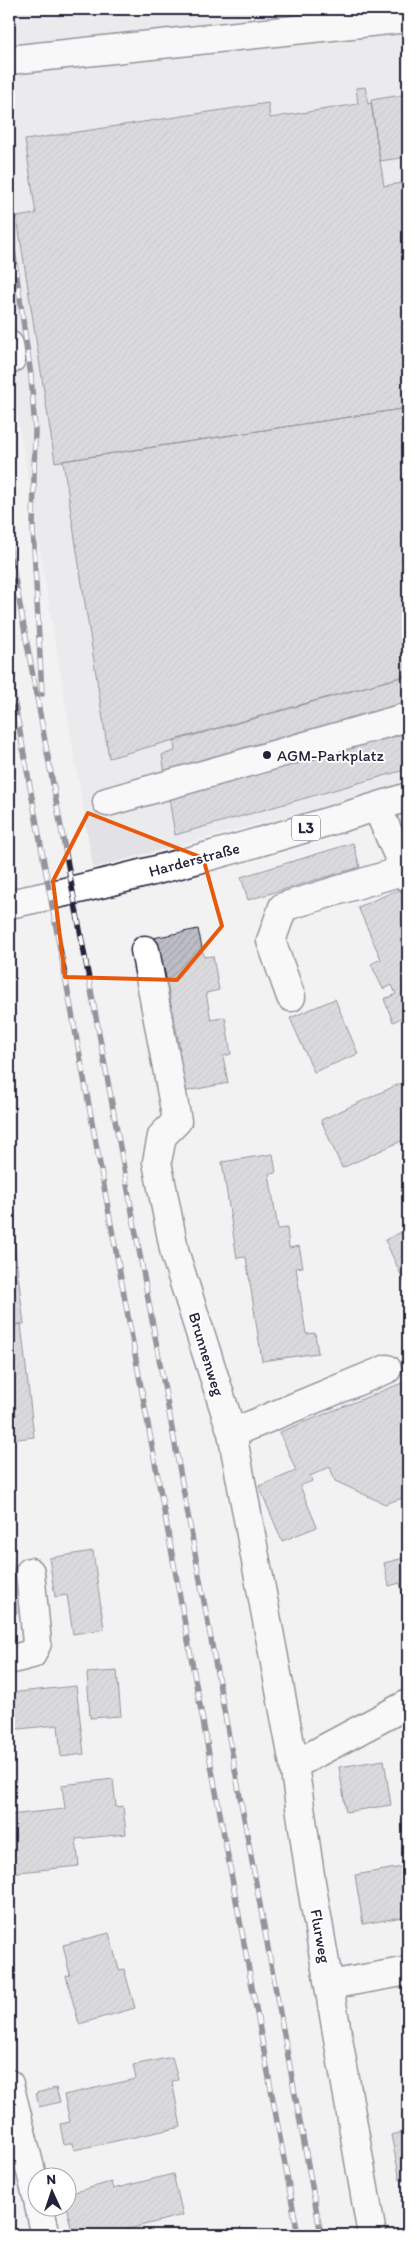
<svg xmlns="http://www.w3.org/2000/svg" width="417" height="2244" font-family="Itim,sans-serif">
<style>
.built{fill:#e2e2e6}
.building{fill:url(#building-hatch);stroke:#22223b}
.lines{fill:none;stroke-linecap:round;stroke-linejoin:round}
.minor-casing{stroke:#22223b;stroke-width:31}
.major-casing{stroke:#22223b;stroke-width:31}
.minor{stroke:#fff;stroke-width:28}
.major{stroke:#fff;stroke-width:28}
.rail-casing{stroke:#22223b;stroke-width:5.5}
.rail{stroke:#fff;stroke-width:4;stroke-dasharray:11;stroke-linecap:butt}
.marked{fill:none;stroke:#e8590c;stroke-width:4;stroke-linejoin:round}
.poi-dot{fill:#22223b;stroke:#fff;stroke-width:2}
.labels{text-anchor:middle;stroke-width:4;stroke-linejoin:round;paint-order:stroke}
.shield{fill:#fff;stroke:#646476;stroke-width:1}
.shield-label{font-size:15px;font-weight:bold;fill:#22223b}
.poi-label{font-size:16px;fill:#22223b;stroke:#fff;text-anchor:start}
.street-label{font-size:16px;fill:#22223b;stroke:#fff}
</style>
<defs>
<pattern id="building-hatch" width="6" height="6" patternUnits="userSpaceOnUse" patternTransform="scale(1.25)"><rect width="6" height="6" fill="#bebec6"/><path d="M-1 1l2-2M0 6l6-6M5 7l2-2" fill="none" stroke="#a3a3ab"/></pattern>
</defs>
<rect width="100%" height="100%" fill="#f2f2f3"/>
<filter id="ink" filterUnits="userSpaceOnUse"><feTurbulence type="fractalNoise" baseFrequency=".02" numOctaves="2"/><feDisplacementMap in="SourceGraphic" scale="10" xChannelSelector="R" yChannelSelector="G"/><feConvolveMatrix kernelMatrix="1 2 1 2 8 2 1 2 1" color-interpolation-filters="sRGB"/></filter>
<g filter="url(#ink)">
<path class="built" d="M9,9H408V784L93,868L9,365Z"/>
<path class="building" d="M365,87L368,104L371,103L384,186L408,182V408L55,462L17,217L36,214L25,140L268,103L270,118L358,104L356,88Z
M408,94V157L380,161L371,100Z
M408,408V675L109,758L63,461Z
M408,675V769L175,835L162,755L175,751L174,741Z
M353,843L360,867L248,900L241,877Z
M402,888L408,903V1022L405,1016L393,1022L384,999L396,994L392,985L383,989L371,964L381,959L358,907Z
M198,929L204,957L213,956L219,990L206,993L211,1020L225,1017L231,1054L223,1056L228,1083L182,1092L174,1050L180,1049L164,968L159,969L153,938Z
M335,999L358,1054L314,1072L290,1018Z
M408,1080V1138L342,1168L321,1120Z
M273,1154L276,1173L269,1174L278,1229L287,1228L289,1248L299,1246L303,1267L296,1268L306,1334L315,1333L318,1353L262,1361L246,1257L237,1258L222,1162Z
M408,1188V1209L401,1191Z
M408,1229V1290L385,1240Z
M9,1241H14L24,1324L9,1325Z
M21,1324L34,1437L9,1440V1325Z
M402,1383L408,1397V1496L385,1504L335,1481L330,1467L310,1476L312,1481L300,1486L317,1527L282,1541L259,1486L296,1471L280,1432Z
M9,1520L17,1613L9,1614Z
M93,1551L104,1629L73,1634L67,1595L55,1597L49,1558Z
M408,1557V1620L400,1583L389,1586L384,1563Z
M117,1671L121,1716L90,1718L87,1673Z
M76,1686L84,1754L61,1757L58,1725L9,1730V1693Z
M384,1760L391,1805L346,1812L339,1767Z
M113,1779L116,1807L123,1806L126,1834L76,1839L79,1866L9,1873V1815L65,1809L62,1785Z
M408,1819V1831L403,1832L401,1820Z
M402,1867L403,1872L408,1871V1886H406L408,1916L363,1924L355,1875Z
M109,1933L119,1970L124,1969L135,2008L79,2024L66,1976L70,1975L63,1945Z
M408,1997V2032L402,1999Z
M172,2057L178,2080L172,2081L181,2127L74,2150L73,2143L64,2145L60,2124L70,2122L64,2095L136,2079L133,2065Z
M56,2088L60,2102L39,2107L36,2093Z
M408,2092V2104L404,2105L402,2093Z
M408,2131V2178L400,2180L391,2135Z
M173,2174L183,2215L105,2235H73L66,2206L68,2194L111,2182L113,2189Z
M9,2227L17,2235H9Z"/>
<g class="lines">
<g class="minor-casing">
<path id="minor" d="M9,60L408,18
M9,345L11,359
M107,802L408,717
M377,807L408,878
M145,950L177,1121L162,1136L157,1162L175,1254L232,1433L294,1765
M291,997L271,941L283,907L405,870
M232,1433L387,1369
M9,1660L32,1654L37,1643L30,1572
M329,1985L408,1971
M9,2084L38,2200
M39,2206L46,2235
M372,2235L311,1882L294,1765L408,1704"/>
</g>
<g class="major-casing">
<path id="major" d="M9,904C144,877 277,838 408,797"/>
</g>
<use href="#minor" class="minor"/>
<use href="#major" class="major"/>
<g class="rail-casing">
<path id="rail" d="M9,221L31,376L35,430L33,528L42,694
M9,546L321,2235
M9,673L298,2235"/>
</g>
<use href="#rail" class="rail"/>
</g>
</g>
<path d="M0 0H417V2244H0ZM88,813L203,858L222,926L177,980L65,977L53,881Z" fill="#f2f2f3" fill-opacity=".55" fill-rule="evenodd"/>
<path class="marked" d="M88,813L203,858L222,926L177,980L65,977L53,881Z"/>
<circle class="poi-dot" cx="267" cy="755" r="5"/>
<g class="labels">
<rect class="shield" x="292" y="815.5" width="28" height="25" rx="4"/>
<g class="shield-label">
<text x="306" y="833">L3</text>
</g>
<g class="poi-label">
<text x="277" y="761">AGM-Parkplatz</text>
</g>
<g class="street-label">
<text transform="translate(194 859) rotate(-15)" y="6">Harderstraße</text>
<text transform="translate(207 1354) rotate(73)" y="6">Brunnenweg</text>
<text transform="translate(321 1936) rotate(80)" y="6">Flurweg</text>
</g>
</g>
<rect width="417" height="2244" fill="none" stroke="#fff" stroke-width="30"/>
<rect x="15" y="15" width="387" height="2214" fill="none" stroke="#22223b" stroke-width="2" filter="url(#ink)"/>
<g transform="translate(52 2192) rotate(357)"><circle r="24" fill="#ffffff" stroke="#a7a7b1"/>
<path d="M0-4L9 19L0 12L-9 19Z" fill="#22223b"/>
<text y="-8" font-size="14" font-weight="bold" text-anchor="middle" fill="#22223b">N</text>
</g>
</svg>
